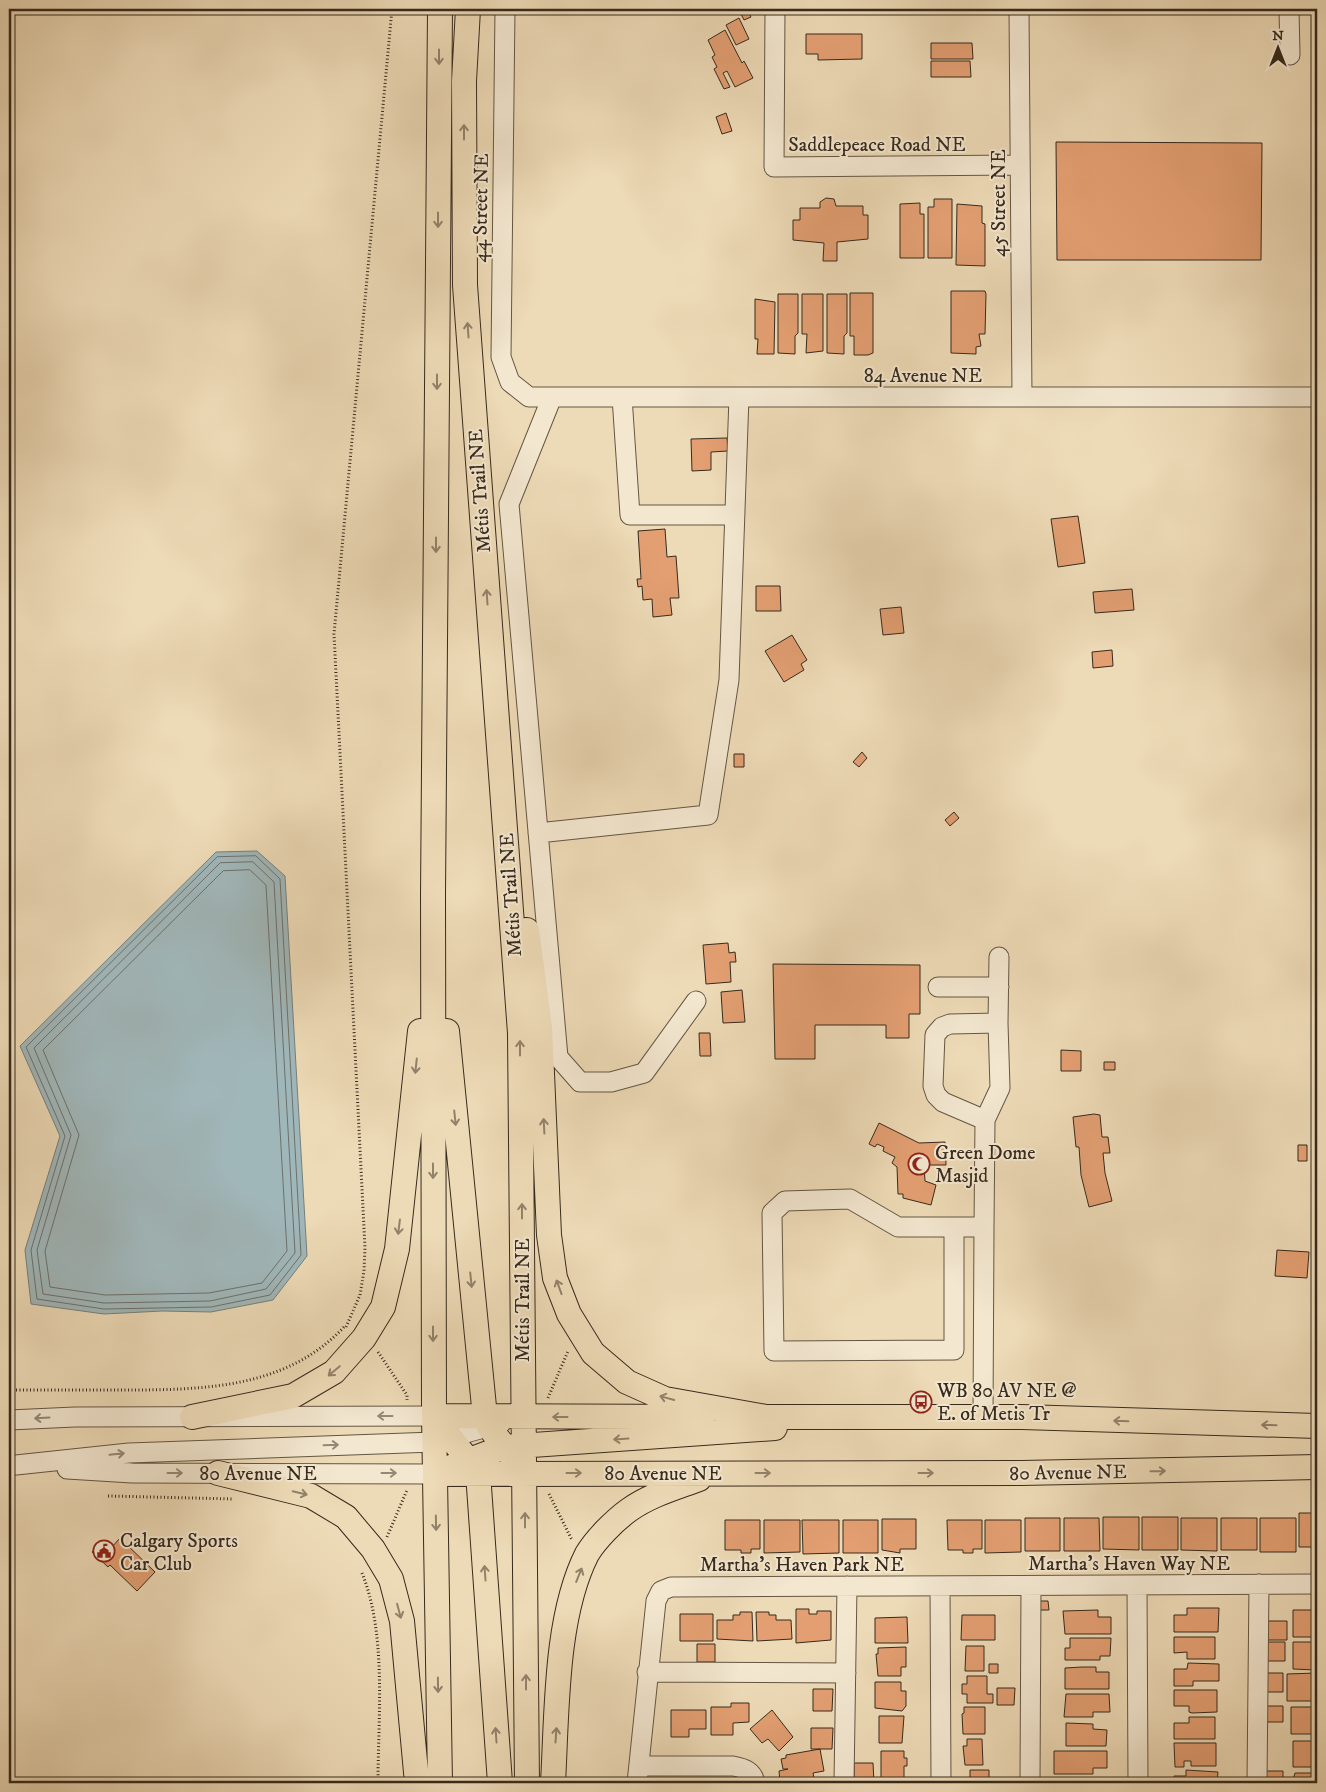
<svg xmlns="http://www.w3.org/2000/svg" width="1326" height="1792" font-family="'IM FELL DW Pica',serif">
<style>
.green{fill:#b7c08f;stroke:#777556}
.water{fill:#a0b7ba;stroke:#767f7b}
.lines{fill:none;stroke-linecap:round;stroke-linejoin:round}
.shore{stroke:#6c706c;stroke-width:1}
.building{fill:#e39f72;stroke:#372a1d}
.minor-casing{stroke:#645643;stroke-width:21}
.major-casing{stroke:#372a1d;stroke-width:26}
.path{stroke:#372a1d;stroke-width:3;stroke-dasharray:1 2.5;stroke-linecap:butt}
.minor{stroke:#f3e7d0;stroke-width:19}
.major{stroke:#eddab6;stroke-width:24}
.oneway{stroke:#92826a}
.oneway2{stroke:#958876}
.labels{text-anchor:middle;stroke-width:4;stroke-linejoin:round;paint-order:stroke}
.street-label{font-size:20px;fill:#372a1d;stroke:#f3e7d0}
.poi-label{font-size:20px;fill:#372a1d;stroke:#f3e7d0;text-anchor:start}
</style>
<rect width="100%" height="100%" fill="#eddab6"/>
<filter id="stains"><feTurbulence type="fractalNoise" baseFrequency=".004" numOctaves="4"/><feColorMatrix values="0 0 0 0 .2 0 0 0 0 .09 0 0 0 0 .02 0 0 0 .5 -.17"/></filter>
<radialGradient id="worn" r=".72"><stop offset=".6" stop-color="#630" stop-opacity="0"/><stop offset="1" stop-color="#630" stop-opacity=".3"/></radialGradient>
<path class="green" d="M723,1781L728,1783H663L666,1782Z"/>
<path class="water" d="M257,851L285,876L307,1256L273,1300L211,1312L162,1311L104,1314L31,1304L25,1250L60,1136L20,1046L216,852Z"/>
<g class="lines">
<path class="shore" d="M256,856L280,879L301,1255L270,1295L211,1307L104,1309L37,1299L31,1250L65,1136L26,1047L217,857Z
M253,862L274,882L295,1253L266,1289L210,1301L104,1303L43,1294L37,1250L71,1135L34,1048L220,863Z
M250,870L266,885L287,1251L262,1283L209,1293L105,1295L50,1287L45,1251L79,1135L43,1050L223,871Z"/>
</g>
<path class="building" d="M747,9L751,17L744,20L739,10Z
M739,18L749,39L736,45L726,25Z
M725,30L742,63L744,61L753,78L735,87L727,71L723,73L730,87L724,89L714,69L717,67L712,57L715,55L708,40Z
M806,34H862V59L818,60V54H806Z
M931,43H972L973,59H931Z
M931,61H970L971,77H931Z
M726,113L732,131L722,134L716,117Z
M1056,142L1262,143L1261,260H1057Z
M826,198L834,199L836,206H863V215H868V239L837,242V261H823L824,243L793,240V220H800V208H820V202Z
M934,199H952V258H928V207H934Z
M920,203V214H924V258H900V204Z
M957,204L982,206V223L985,224V266L956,265Z
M951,291H985L986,294L985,334H979L981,346L976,347V354L951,353Z
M850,293H873V353L868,355H854V336H850Z
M778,294H798V333L795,336V354L778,353Z
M802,294H823V351L806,353L807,334H802Z
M827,294H847V333L844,336V354L827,353Z
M755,299L775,302L774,354H757L758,339H755Z
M727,438L728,451L711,452V470L692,471L691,439Z
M1078,516L1085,563L1058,567L1051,519Z
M665,529L667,557L676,556L679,598H670L672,615L653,617L652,599L643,600L642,586L638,587L637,579H641L638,531Z
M756,586H780L781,611H756Z
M1132,589L1134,610L1095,613L1093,592Z
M901,607L904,633L883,635L880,609Z
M792,635L807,660L801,664L804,670L784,682L765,651Z
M1112,650L1113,666L1093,668L1092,652Z
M862,752L867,758L859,767L853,762Z
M734,754H744V767H734Z
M954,812L959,818L950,826L945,820Z
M728,943L729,953L735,952L736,962H730L731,982L706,984L703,945Z
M773,964L920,965V1014H909V1038H886V1025H815V1059H775Z
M742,990L745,1022L723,1023L721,992Z
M699,1033H710L711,1056H700Z
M1061,1050L1081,1051V1071H1061Z
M1104,1062H1115V1070H1104Z
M1094,1114L1100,1115L1102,1137H1108L1110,1153H1103L1105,1173L1112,1201L1089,1207L1081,1175L1079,1147H1076L1073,1117Z
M879,1123L919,1143L945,1142L946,1165H924L925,1181L936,1185L931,1205L903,1198V1194H898L897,1167L892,1163L895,1157L883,1151L884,1147L877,1144L875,1147L869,1144Z
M1298,1145H1307V1161H1298Z
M1277,1250L1309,1252L1307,1278L1275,1276Z
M1299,1513H1317V1547H1299Z
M1103,1517H1139V1550L1103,1549Z
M1142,1517H1178V1550H1142Z
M1025,1518H1060V1551H1025Z
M1064,1518H1099L1100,1551H1064Z
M1181,1518H1217V1551L1181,1550Z
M1221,1518H1257V1550H1221Z
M1260,1518H1296V1552H1260Z
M882,1519H916V1549H900V1553L882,1550Z
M725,1520H760V1549H751V1553H741V1550H725Z
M764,1520H800V1552L764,1553Z
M802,1520H839V1553L803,1554Z
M843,1520H878V1553H843Z
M947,1520H982V1549H973V1553H963V1550H948Z
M985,1520H1021V1552L985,1553Z
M120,1538L155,1572L137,1591L110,1565L108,1567L92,1552L103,1540L111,1548Z
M1038,1601H1048L1049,1610H1038Z
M1187,1608H1219L1218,1632H1174V1615H1187Z
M796,1609H809V1614H817V1611H831V1640L796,1643Z
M1098,1610V1617H1111V1634H1065L1063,1611Z
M1293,1610H1316V1637H1293Z
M740,1612H752L753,1641L717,1639V1620H733V1615H740Z
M756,1612H769V1615H776V1620H791L792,1639L757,1641Z
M680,1614H713V1641H680Z
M962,1615H995V1640H961Z
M907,1617L908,1643H875V1618Z
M1266,1621H1287V1640H1266Z
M1174,1637H1215V1659H1187V1652L1174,1653Z
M1070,1638H1111L1110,1656H1100V1660H1065V1648H1070Z
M1267,1642H1285V1661H1267Z
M1293,1642H1317L1316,1670L1293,1669Z
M697,1644H715V1662H697Z
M966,1646H984V1671H965Z
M906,1647V1667H901V1676H878L876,1654H878V1648Z
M1188,1663L1219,1664V1681H1193V1686H1174V1669H1187Z
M989,1664H998V1673H989Z
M1082,1667H1096V1672H1109V1689H1065V1668Z
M1266,1673H1283V1692H1266Z
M1316,1673V1696H1312V1701H1287V1674Z
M967,1676H987V1694H993V1703H967V1694H962V1684H967Z
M875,1682H901V1691H906V1706L902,1711L875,1708Z
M997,1688H1015L1014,1705H997Z
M813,1689H833L832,1711H813Z
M1174,1690H1217V1712L1192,1713L1189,1712V1706H1174Z
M1066,1694H1109L1110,1712H1093V1717H1064Z
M731,1703H749V1722L733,1723V1735H711V1707H731Z
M1265,1706H1283V1722H1266Z
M964,1707H985V1734H963L962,1714L964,1713Z
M1291,1707H1317L1316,1734H1291Z
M671,1710H706V1729H689V1737H671Z
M772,1710L793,1737L779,1751L768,1739L762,1743L750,1729Z
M879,1716H904L902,1743H879Z
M1189,1717H1215V1739H1174V1723H1189Z
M1066,1723L1093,1724V1729L1107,1730L1106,1746H1066Z
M811,1728H833L832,1749H811Z
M967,1739H982L983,1765H965L963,1746H967Z
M1293,1741H1316V1767H1293Z
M1174,1743H1216V1766H1191V1761H1184V1767H1175Z
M820,1749L824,1771L813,1773L815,1783L780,1782L779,1771L788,1769H783L781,1759L786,1758V1755Z
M881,1751H904V1758H907V1766H904V1780L881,1781Z
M1054,1751H1107V1768H1093V1774H1054Z
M854,1763H873L874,1782H854Z
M970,1770H989V1783H964V1779H970Z
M1186,1770L1218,1772L1217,1783H1174V1776H1186Z
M1266,1771H1283V1783H1266Z
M1295,1773H1317V1783H1292Z
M1015,1780V1783H997V1781Z
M1083,1781H1097V1783H1065Z"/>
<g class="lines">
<g class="minor-casing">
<path id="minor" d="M505,9L501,357L510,382L529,397H1317
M775,9L774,167L1020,165
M1019,9L1022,397
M1289,9L1290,55
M552,397L509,504L558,1057L580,1082H611L644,1073L696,1001
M622,397L630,515H735
M538,833L708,815L729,680L739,397
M938,987H999
M985,1120L1000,1088L998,1023
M954,1227V1350L774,1351L772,1213L785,1201L850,1199L898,1227H984L983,1418
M984,1227L985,1120L943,1102L936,1095L933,1086L935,1035L942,1027L950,1024L998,1023L999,957
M9,1420L75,1417L434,1416
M16,1465L129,1453L434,1442L501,1423
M67,1469L132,1473L435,1474
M1137,1585L1138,1783
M940,1586L941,1783
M647,1672L846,1673
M639,1766H733C744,1768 753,1771 755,1783
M637,1783L656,1601L661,1591L671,1587L1317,1584
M844,1783L847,1586
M1030,1783L1031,1586
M1257,1783L1259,1584"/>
</g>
<g class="major-casing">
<path id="major" d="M440,9L433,895L434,1416L440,1783
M468,9L464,81L465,285L520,1033L527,1783
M527,930L540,1027L549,1235L555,1278L569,1314L593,1353L627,1382L665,1399L766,1417
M447,1031L485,1417L489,1427L525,1473
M434,1416L703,1417
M434,1416L478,1473L500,1783
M192,1417L293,1396L334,1372L364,1338L383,1307L397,1249L420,1031
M752,1417H1022L1317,1426
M446,1469L504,1447L775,1428
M218,1473L311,1496L346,1517L373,1549L391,1579L402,1621L417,1783
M435,1474L1021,1473L1317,1467
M553,1783C557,1713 555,1617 587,1554C596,1539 615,1520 629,1510C650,1495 675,1488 699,1479"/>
</g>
<path class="path" d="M346,1327L360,1295L364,1271L365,1248L334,634L392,9
M378,1352L407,1395V1400
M9,1390C47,1390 85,1390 123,1390C202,1390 286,1389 344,1327
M548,1398L568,1351
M549,1494L572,1540
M108,1496L234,1499
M387,1537L407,1490
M362,1573C387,1635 378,1717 378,1783"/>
<use href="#minor" class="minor"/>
<use href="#major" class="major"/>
</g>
<defs><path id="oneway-shaft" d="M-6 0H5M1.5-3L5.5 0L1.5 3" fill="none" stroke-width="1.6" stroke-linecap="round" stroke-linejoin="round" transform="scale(1.25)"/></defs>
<g class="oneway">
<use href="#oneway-shaft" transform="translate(439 57) rotate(90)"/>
<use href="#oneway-shaft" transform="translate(464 132) rotate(-90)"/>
<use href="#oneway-shaft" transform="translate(438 220) rotate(90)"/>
<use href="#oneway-shaft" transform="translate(468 330) rotate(-94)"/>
<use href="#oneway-shaft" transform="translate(437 382) rotate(90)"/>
<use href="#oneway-shaft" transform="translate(436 545) rotate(90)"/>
<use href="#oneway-shaft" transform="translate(487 597) rotate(-94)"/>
<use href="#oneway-shaft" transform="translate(520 1048) rotate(-90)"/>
<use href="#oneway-shaft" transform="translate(416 1066) rotate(96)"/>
<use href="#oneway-shaft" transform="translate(455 1118) rotate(84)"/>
<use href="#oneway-shaft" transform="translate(544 1126) rotate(-93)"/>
<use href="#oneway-shaft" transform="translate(433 1171) rotate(90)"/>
<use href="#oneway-shaft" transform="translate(522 1211) rotate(-90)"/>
<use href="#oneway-shaft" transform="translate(399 1227) rotate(97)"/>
<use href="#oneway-shaft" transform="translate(471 1280) rotate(84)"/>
<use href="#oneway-shaft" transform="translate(559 1287) rotate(-110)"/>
<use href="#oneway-shaft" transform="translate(433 1334) rotate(90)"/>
<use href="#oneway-shaft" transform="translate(334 1371) rotate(140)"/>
<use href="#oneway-shaft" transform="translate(667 1398) rotate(-165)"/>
<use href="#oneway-shaft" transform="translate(560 1417) rotate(180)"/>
<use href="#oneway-shaft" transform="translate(1121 1421) rotate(-178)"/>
<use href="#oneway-shaft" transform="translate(1269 1425) rotate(-179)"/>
<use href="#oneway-shaft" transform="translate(621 1439) rotate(176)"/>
<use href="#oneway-shaft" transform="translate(1158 1471) rotate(-1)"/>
<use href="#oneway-shaft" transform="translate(574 1473)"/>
<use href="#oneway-shaft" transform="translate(763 1473)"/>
<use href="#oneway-shaft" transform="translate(926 1473)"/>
<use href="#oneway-shaft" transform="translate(300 1493) rotate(14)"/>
<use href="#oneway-shaft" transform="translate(525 1520) rotate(-90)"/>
<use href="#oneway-shaft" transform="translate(436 1523) rotate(89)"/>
<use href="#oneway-shaft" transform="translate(485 1573) rotate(-94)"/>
<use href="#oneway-shaft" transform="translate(579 1575) rotate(-68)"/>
<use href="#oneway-shaft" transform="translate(399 1611) rotate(75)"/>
<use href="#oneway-shaft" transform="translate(526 1682) rotate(-90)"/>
<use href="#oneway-shaft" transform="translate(438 1685) rotate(89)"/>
<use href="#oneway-shaft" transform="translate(496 1735) rotate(-94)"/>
<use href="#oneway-shaft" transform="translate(556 1735) rotate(-86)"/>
</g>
<g class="oneway2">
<use href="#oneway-shaft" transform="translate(385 1416) rotate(180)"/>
<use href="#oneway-shaft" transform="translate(42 1418) rotate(177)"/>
<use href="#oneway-shaft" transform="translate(331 1445) rotate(-2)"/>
<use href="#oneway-shaft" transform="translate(117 1454) rotate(-6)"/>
<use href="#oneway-shaft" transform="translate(175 1473)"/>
<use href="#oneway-shaft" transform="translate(389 1473)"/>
</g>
<defs>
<g id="mosque-ring" transform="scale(1.125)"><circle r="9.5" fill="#f3e7d0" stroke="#8f2418" stroke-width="1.5"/><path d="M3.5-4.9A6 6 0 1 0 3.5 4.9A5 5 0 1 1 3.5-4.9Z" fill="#8f2418"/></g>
<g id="bus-ring" transform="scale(1.125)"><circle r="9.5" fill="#f3e7d0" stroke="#8f2418" stroke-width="1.5"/><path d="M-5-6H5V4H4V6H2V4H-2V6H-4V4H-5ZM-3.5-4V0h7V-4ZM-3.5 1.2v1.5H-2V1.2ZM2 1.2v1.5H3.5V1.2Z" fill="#8f2418"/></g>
<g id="civic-ring" transform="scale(1.125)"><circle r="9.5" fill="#f3e7d0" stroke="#8f2418" stroke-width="1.5"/><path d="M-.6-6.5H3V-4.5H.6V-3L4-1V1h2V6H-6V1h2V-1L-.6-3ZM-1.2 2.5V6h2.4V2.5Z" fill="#8f2418"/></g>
</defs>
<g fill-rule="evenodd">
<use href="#mosque-ring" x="919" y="1164"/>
<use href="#bus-ring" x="921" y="1402"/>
<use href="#civic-ring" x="104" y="1551"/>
</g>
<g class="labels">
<g class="street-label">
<text x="877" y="151">Saddlepeace Road NE</text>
<text transform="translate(998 203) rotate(-90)" y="7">45 Street NE</text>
<text transform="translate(480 208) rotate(-89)" y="7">44 Street NE</text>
<text x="923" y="382">84 Avenue NE</text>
<text transform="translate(479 491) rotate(-94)" y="7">Métis Trail NE</text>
<text transform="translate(510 895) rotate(-94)" y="7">Métis Trail NE</text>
<text transform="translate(522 1300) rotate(-90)" y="7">Métis Trail NE</text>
<text transform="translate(1068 1472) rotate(-1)" y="7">80 Avenue NE</text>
<text x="258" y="1480">80 Avenue NE</text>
<text x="663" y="1480">80 Avenue NE</text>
<text x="1129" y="1570">Martha's Haven Way NE</text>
<text x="802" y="1571">Martha's Haven Park NE</text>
</g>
<g class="poi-label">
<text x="935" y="1159">Green Dome<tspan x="935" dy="23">Masjid</tspan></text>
<text x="937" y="1397">WB 80 AV NE @<tspan x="937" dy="23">E. of Metis Tr</tspan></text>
<text x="120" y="1547">Calgary Sports<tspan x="120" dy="23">Car Club</tspan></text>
</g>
</g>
<rect width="1326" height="1792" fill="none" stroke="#eddab6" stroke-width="30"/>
<rect x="10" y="10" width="1306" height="1772" fill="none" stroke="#372a1d" stroke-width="2.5"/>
<rect x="15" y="15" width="1296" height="1762" fill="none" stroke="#372a1d"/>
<g transform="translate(1278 48)" stroke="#f3e7d0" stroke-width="4" paint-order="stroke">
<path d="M0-4L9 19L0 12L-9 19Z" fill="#372a1d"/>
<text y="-8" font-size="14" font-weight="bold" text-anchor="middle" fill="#372a1d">N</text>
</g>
<rect width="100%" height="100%" filter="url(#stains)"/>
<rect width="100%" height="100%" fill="url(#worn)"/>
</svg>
